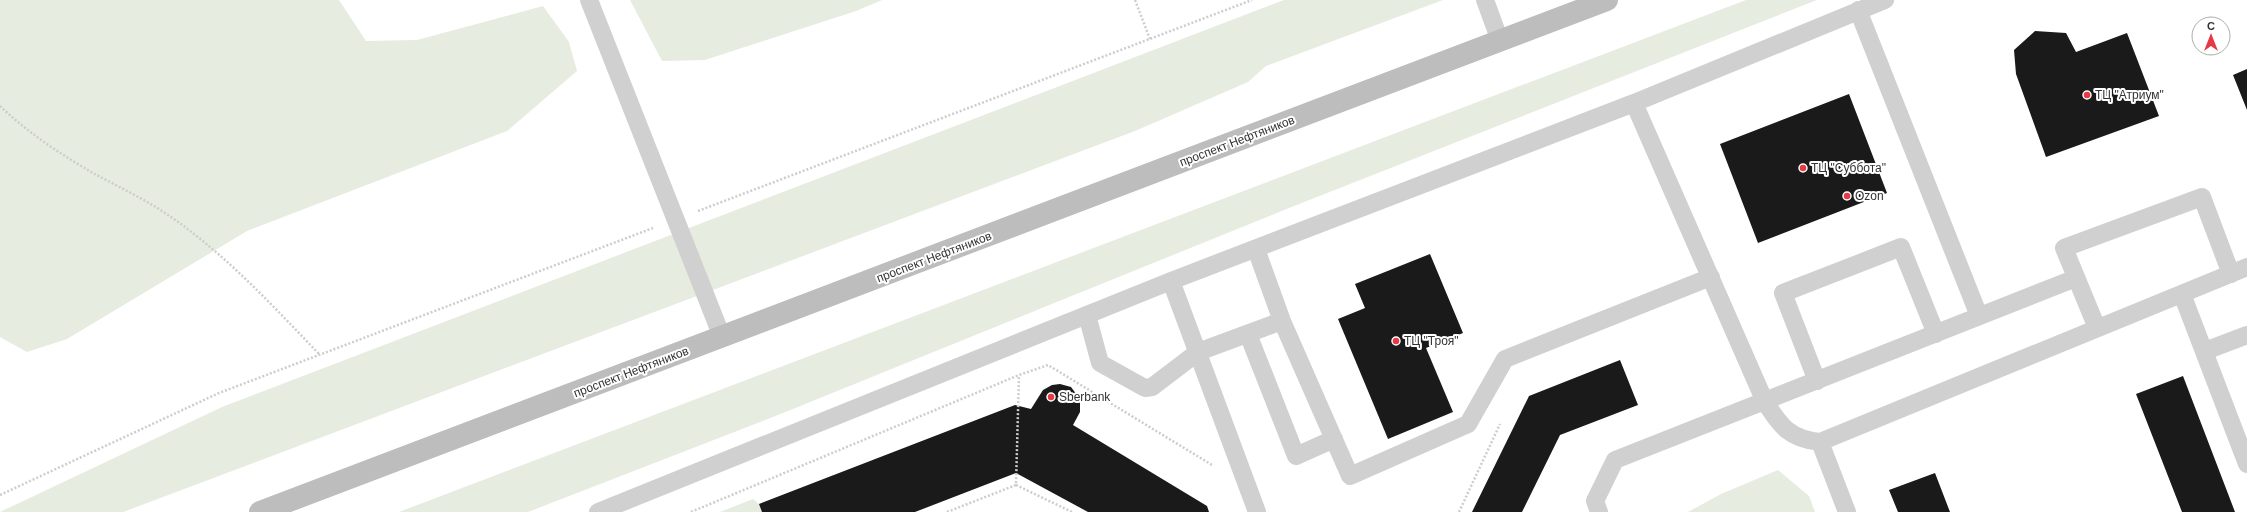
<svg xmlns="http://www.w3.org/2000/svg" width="2247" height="512" font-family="Helvetica,sans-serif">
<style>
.green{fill:#e6ecdf}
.building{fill:#1a1a1a}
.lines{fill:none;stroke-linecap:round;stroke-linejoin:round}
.path{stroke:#cdcdcd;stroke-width:2.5;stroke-dasharray:2 2;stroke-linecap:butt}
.service{stroke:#d0d0d0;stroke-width:18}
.secondary{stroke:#bdbdbd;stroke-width:22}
.poi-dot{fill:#e63946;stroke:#fff;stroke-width:1.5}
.labels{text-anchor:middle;stroke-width:4;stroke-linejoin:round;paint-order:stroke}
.poi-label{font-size:12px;fill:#333;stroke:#fff;text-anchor:start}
.street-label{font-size:12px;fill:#333;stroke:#fff}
</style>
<rect width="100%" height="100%" fill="#fff"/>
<path class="green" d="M0,0H339L366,41L417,40L543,6L569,42L577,71L507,131L247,231L67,339L27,352L0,337Z
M630,0H882L856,11L705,60L662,61Z
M1284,0H1443L1266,66L1248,82L1135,131L123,512H0L222,407Z
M1746,0H1817L1289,208L778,415L528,512H399Z
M1778,470L1809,496L1815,512H1688L1721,494Z
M753,499L759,504L762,512H720Z"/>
<path class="building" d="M2035,31L2066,33L2076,52L2127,33L2159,116L2046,157L2016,74L2014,50Z
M2247,69V110L2233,75Z
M1849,94L1887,193L1758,243L1720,144Z
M1430,254L1463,333L1426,348L1453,412L1388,439L1338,319L1365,308L1355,284Z
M1620,360L1638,405L1560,435L1522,512H1472L1529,396Z
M2183,376L2235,512H2182L2136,394Z
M1060,384L1071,387L1080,399V412L1073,425L1207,506L1209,512H1088L1016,473L915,512H762L759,504L1015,405L1031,409L1043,390L1052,385Z
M1935,473L1950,512H1898L1889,490Z"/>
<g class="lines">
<path class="path" d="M1135,0L1150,39
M0,106C27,132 60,154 93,173C115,185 138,196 159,209C221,249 270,303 320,355
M698,211L1252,0
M1016,485L1072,512
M0,495L219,393L653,228
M691,512L1019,375L1048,365L1212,465
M947,512L1016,485L1019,375
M1459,512L1500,424"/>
<path class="service" d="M589,0L722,337
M1485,0L1500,41
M1858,10L1979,316
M1634,103L1765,402C1781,426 1789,439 1820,442L2247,267
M1171,281L1257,512
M2182,294L2247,464
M1087,315L1100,363L1145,388L1152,387L1198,352L1282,321L1256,249
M1282,321L1350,476L1468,424L1505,359L1711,277
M2097,328L2064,248L2202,197L2231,274
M1248,334L1296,456L1334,439
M2205,351L2247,335
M1817,381L1783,293L1901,247L1936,334
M1820,442L1847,512
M598,512L1171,281L1634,103L1885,0
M1599,512L1595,501L1615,460L2076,278"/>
<path class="secondary" d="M260,512L1607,0"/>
</g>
<g class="poi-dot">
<circle cx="2087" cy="95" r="4"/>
<circle cx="1803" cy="168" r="4"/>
<circle cx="1847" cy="196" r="4"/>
<circle cx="1396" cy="341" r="4"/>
<circle cx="1051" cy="397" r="4"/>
</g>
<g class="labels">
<g class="poi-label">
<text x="2095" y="99">ТЦ "Атриум"</text>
<text x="1811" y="172">ТЦ "Суббота"</text>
<text x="1855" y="200">Ozon</text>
<text x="1404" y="345">ТЦ "Троя"</text>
<text x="1059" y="401">Sberbank</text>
</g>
<g class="street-label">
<text transform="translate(1237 141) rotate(-21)" y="4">проспект Нефтяников</text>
<text transform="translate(934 257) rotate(-21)" y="4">проспект Нефтяников</text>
<text transform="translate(631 372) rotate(-21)" y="4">проспект Нефтяников</text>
</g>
</g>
<g transform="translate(2211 36)"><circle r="19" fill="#ffffff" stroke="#adadad"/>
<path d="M0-3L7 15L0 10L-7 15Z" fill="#e63946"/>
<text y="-6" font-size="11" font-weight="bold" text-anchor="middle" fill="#333333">С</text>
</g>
</svg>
